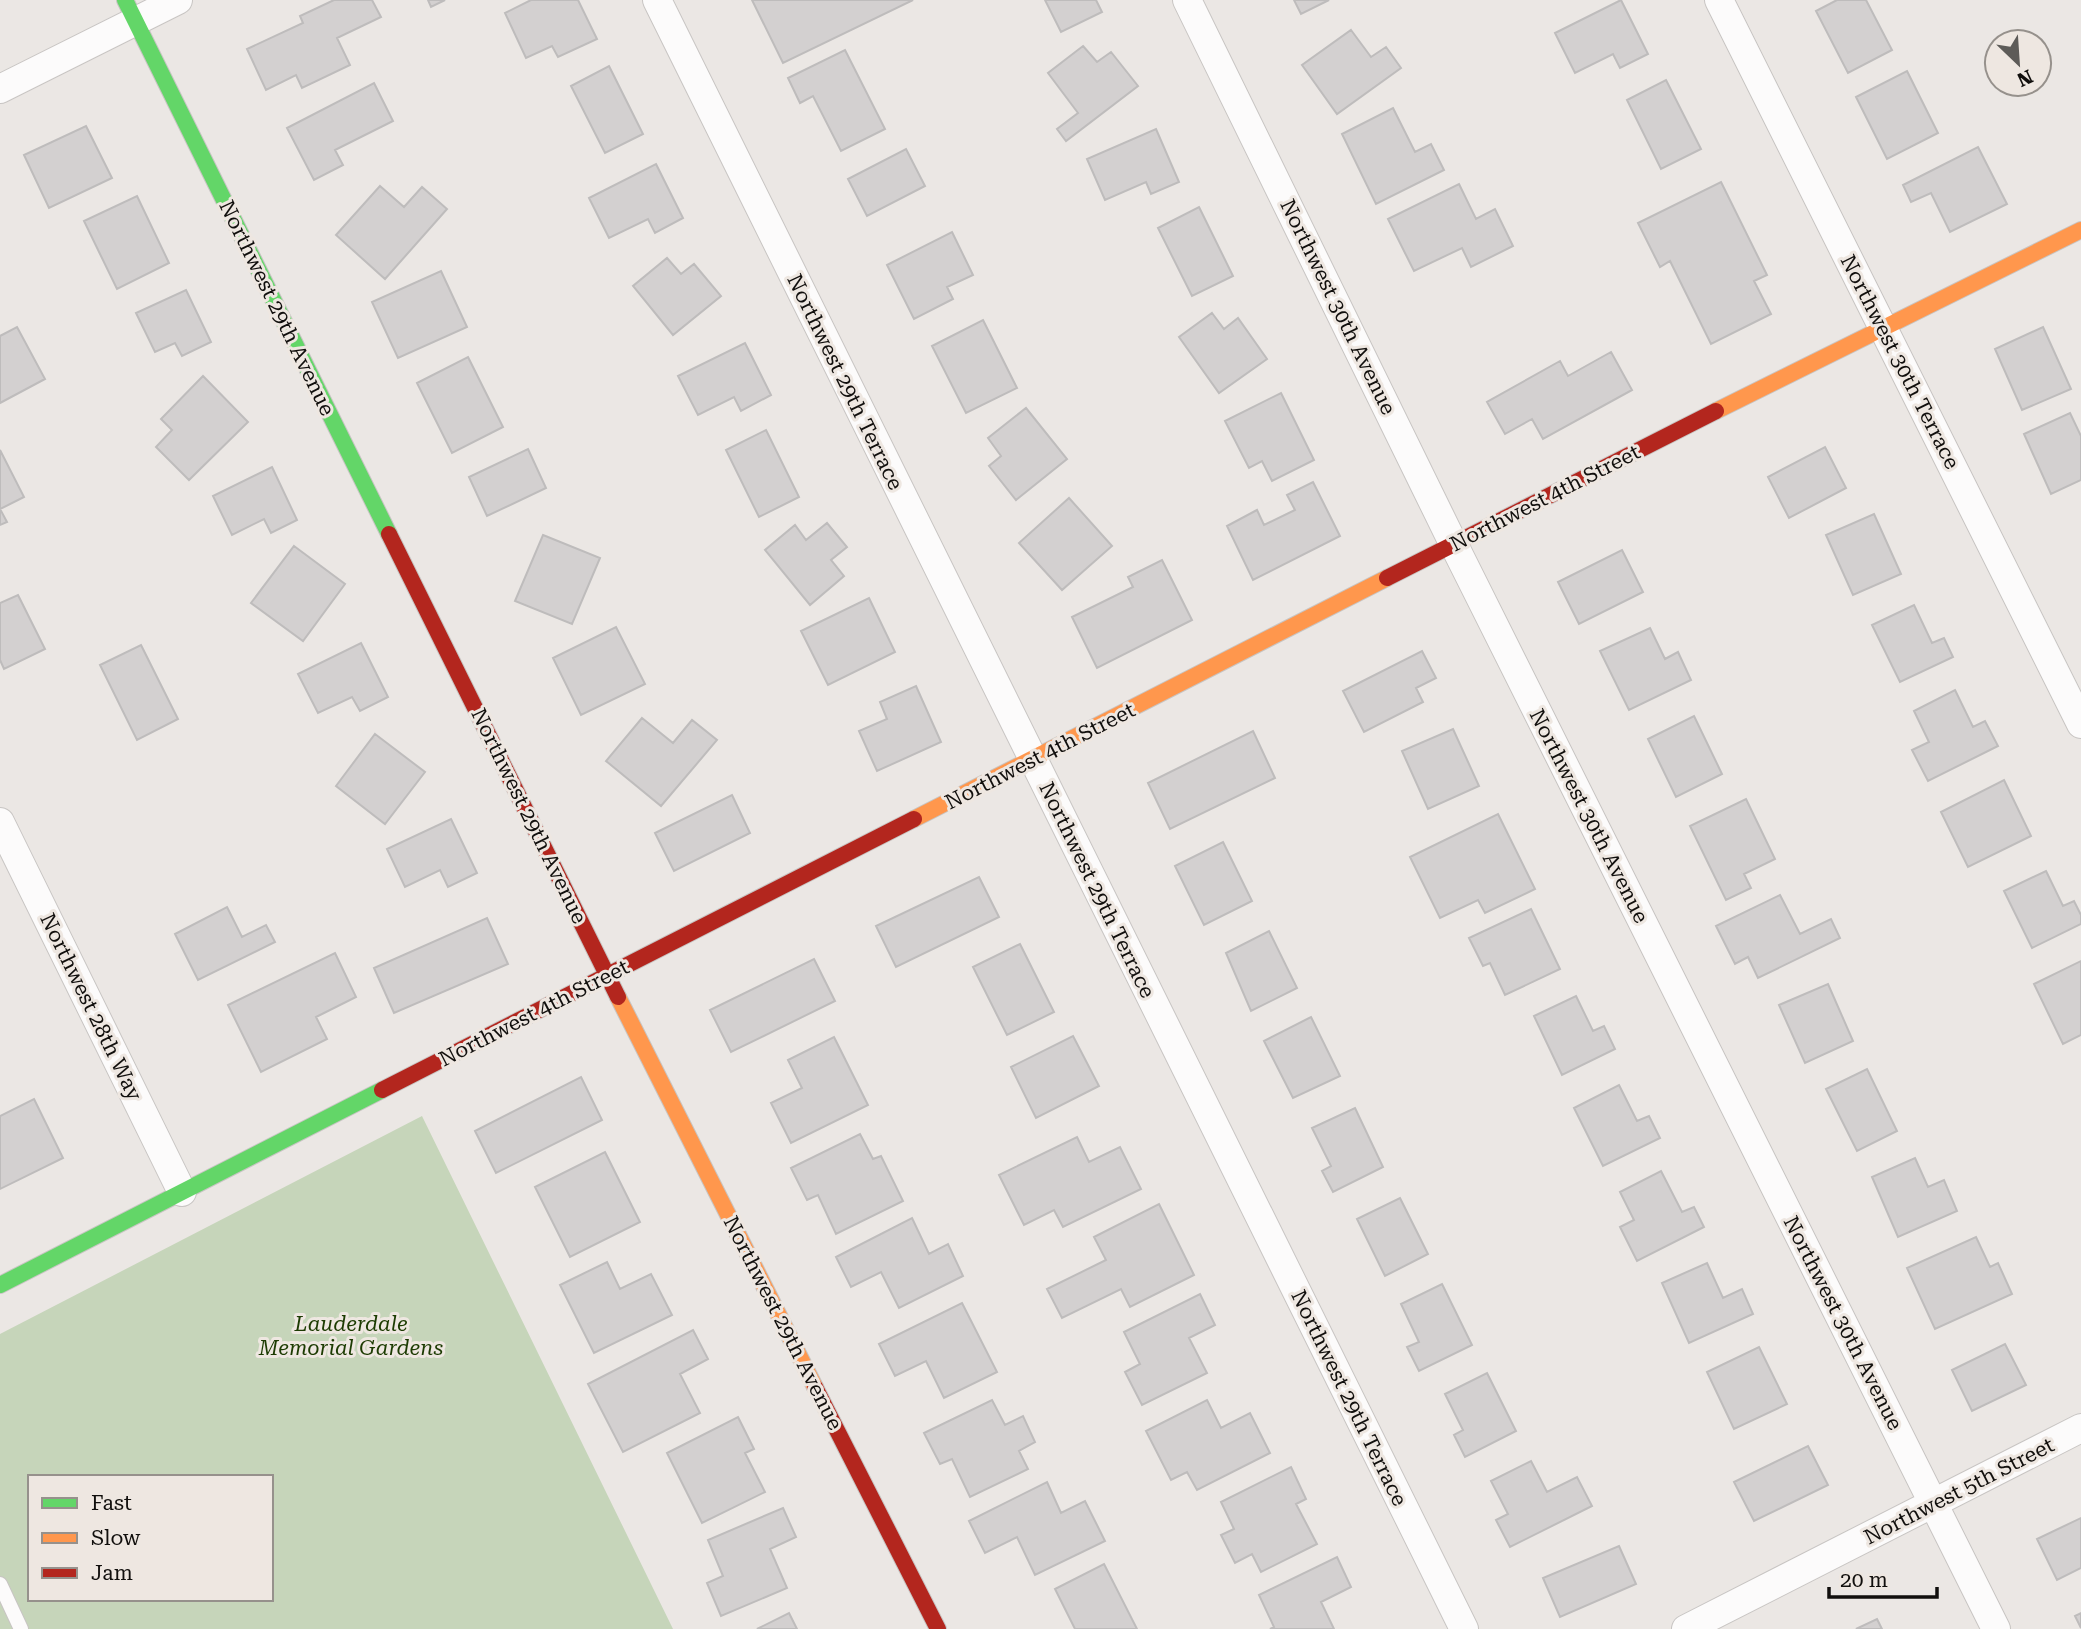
<svg xmlns="http://www.w3.org/2000/svg" width="2081" height="1629" font-family="'Roboto Serif',serif">
<style>
.green{fill:#c6d5ba;fill-rule:evenodd}
.building{fill:#d3d0d0;stroke:#bebcbc;stroke-width:2}
.lines{fill:none;stroke-linecap:round;stroke-linejoin:round}
.lane-casing{stroke:#c8c5c3;stroke-width:16}
.street-casing{stroke:#c8c5c3;stroke-width:30}
.fast-casing{stroke:#c8c5c3;stroke-width:18}
.slow-casing{stroke:#c8c5c3;stroke-width:18}
.jam-casing{stroke:#c8c5c3;stroke-width:18}
.lane{stroke:#fcfbfb;stroke-width:14}
.street{stroke:#fcfbfb;stroke-width:28}
.fast{stroke:#63d668;stroke-width:16}
.slow{stroke:#ff974d;stroke-width:16}
.jam{stroke:#b3261e;stroke-width:16}
.labels{text-anchor:middle;stroke-width:6;stroke-linejoin:round;paint-order:stroke}
.street-label{font-size:21px;fill:#110f0d;stroke:#eee7e1}
.park-label{font-size:21px;font-style:italic;fill:#1c3b02;stroke:#eee7e1}
</style>
<rect width="100%" height="100%" fill="#ebe7e4"/>
<path class="green" d="M422,1116L673,1629H0V1334ZM30,1477H271V1599H30Z"/>
<path class="building" d="M334,0H372L381,17L337,38L350,65L302,88L296,75L266,90L247,49L303,23L300,16Z
M428,0H445L431,7Z
M531,0H578L597,39L558,57L552,46L526,58L505,13Z
M752,0H913L783,63Z
M1045,0H1096L1102,12L1061,32Z
M1294,0H1329L1301,14Z
M1621,0L1648,54L1620,68L1613,54L1575,73L1555,33Z
M1837,0H1866L1892,50L1848,73L1816,11Z
M1351,30L1371,57L1386,47L1401,68L1337,114L1302,65Z
M1083,46L1097,62L1111,52L1138,86L1066,141L1057,129L1078,113L1048,73Z
M845,50L885,129L841,151L813,96L800,103L788,78Z
M609,66L643,134L605,153L571,86Z
M1907,71L1938,133L1887,159L1856,97Z
M1666,80L1701,149L1661,169L1627,100Z
M374,83L393,121L335,150L343,165L314,180L287,128Z
M1393,108L1415,152L1431,144L1444,170L1376,204L1342,134Z
M86,126L112,178L49,208L24,155Z
M1156,129L1179,182L1151,194L1146,182L1105,200L1087,159Z
M1978,147L2007,204L1950,232L1931,193L1911,202L1903,185Z
M906,149L925,186L867,216L848,179Z
M656,164L683,218L655,233L648,219L609,238L589,198Z
M1721,182L1767,275L1754,281L1771,314L1711,344L1670,261L1660,267L1638,223Z
M1459,184L1476,219L1495,209L1513,246L1471,267L1462,248L1414,271L1388,219Z
M380,186L404,207L422,187L447,209L385,279L336,235Z
M137,196L169,263L117,289L84,221Z
M1199,207L1233,276L1192,296L1158,228Z
M952,232L973,275L947,287L953,299L914,319L887,265Z
M667,258L681,274L694,264L721,296L673,335L633,286Z
M441,271L467,327L398,358L372,302Z
M186,290L211,342L182,356L175,343L155,352L136,313Z
M1212,313L1224,329L1238,318L1267,359L1219,393L1179,337Z
M983,320L1017,388L966,413L932,346Z
M17,327L45,379L0,403V336Z
M2043,327L2071,389L2022,410L1995,349Z
M745,343L771,395L741,411L734,397L698,415L678,376Z
M1611,352L1632,390L1543,439L1532,419L1505,434L1487,402L1560,361L1568,376Z
M468,357L503,427L452,453L417,383Z
M203,376L248,422L189,480L156,447L172,430L161,419Z
M1281,393L1314,460L1272,481L1262,461L1249,468L1225,421Z
M1026,408L1067,459L1016,500L989,466L1001,456L988,438Z
M2070,413L2081,436V480L2051,494L2024,434Z
M766,430L799,497L759,517L726,450Z
M1825,447L1846,488L1789,518L1768,477Z
M528,449L546,488L487,516L469,477Z
M0,450L24,497L0,509L7,522L0,525Z
M272,467L297,520L271,533L264,519L232,535L213,496Z
M1313,482L1340,536L1253,580L1227,526L1257,510L1264,525L1295,510L1287,495Z
M1069,498L1112,546L1062,590L1019,543Z
M1874,514L1901,574L1853,595L1826,535Z
M827,523L847,547L831,560L844,576L810,605L765,550L795,525L806,540Z
M543,535L600,558L572,624L515,601Z
M294,546L345,584L303,641L251,603Z
M1622,550L1643,592L1579,624L1558,582Z
M1162,560L1192,620L1097,668L1072,617L1133,587L1128,577Z
M18,595L45,649L4,669L0,660V603Z
M869,598L895,652L828,685L801,631Z
M1914,605L1932,643L1944,638L1953,657L1900,682L1872,625Z
M616,627L645,684L581,715L553,658Z
M1650,628L1665,659L1678,652L1691,680L1629,710L1600,651Z
M361,643L388,697L360,711L352,697L318,713L298,674Z
M141,645L178,719L137,740L100,665Z
M1422,651L1436,678L1416,688L1423,702L1364,732L1343,691Z
M916,686L941,742L877,771L859,731L887,719L880,702Z
M1955,690L1973,727L1985,721L1998,746L1928,781L1912,750L1929,742L1914,711Z
M1694,716L1722,774L1676,797L1648,739Z
M642,718L673,743L692,720L717,740L661,806L606,761Z
M1453,729L1479,786L1428,809L1402,751Z
M1253,731L1275,778L1170,829L1148,783Z
M375,734L425,772L385,824L336,786Z
M2004,780L2031,836L1968,867L1941,812Z
M732,795L750,833L674,871L655,833Z
M1746,799L1775,859L1744,874L1751,888L1726,900L1690,826Z
M1498,814L1535,889L1485,913L1478,900L1440,918L1410,857Z
M451,819L477,873L448,887L440,870L405,887L387,849Z
M1223,842L1252,901L1204,925L1175,866Z
M2046,871L2063,906L2074,901L2081,915V924L2032,948L2004,891Z
M979,877L999,917L896,967L876,926Z
M1780,895L1800,934L1831,919L1840,938L1758,978L1748,957L1735,964L1716,926Z
M227,907L242,937L266,925L275,942L198,980L175,934Z
M1531,909L1560,969L1505,995L1490,963L1483,966L1469,938Z
M487,918L508,964L394,1013L374,968Z
M1269,931L1297,988L1251,1011L1226,953Z
M1020,944L1054,1012L1007,1035L973,967Z
M335,953L356,997L316,1017L327,1039L261,1072L228,1005Z
M814,959L835,1001L731,1052L710,1010Z
M2081,961V1035L2063,1044L2034,984Z
M1828,984L1853,1041L1805,1063L1779,1005Z
M1576,996L1593,1031L1604,1026L1615,1049L1562,1075L1534,1016Z
M1311,1017L1340,1076L1293,1098L1264,1041Z
M1073,1036L1099,1086L1036,1118L1011,1067Z
M834,1037L868,1105L791,1143L771,1103L802,1088L788,1060Z
M1867,1069L1897,1131L1857,1151L1826,1089Z
M581,1077L602,1120L496,1173L475,1131Z
M1619,1085L1637,1121L1649,1116L1660,1138L1603,1166L1574,1108Z
M34,1099L63,1158L0,1189V1116Z
M1355,1108L1383,1167L1333,1192L1322,1171L1331,1166L1312,1128Z
M860,1134L873,1159L881,1156L903,1201L836,1234L818,1195L807,1200L791,1168Z
M1077,1137L1089,1162L1120,1147L1141,1189L1063,1227L1054,1210L1024,1225L999,1175Z
M605,1152L640,1222L570,1257L535,1187Z
M1915,1158L1928,1187L1944,1180L1957,1211L1898,1237L1872,1177Z
M1661,1171L1682,1212L1694,1207L1704,1227L1637,1261L1620,1227L1634,1220L1620,1192Z
M1400,1198L1428,1254L1385,1276L1357,1219Z
M1159,1204L1194,1275L1130,1307L1121,1289L1062,1318L1047,1289L1106,1260L1094,1237Z
M912,1218L929,1254L948,1244L963,1276L899,1308L881,1272L851,1287L836,1257Z
M1976,1237L1990,1267L1998,1263L2012,1294L1935,1329L1907,1268Z
M607,1262L620,1289L651,1274L672,1315L594,1353L560,1285Z
M1707,1263L1723,1298L1742,1289L1753,1314L1689,1343L1662,1283Z
M1442,1284L1472,1345L1419,1371L1407,1347L1419,1342L1401,1304Z
M1200,1294L1215,1325L1189,1338L1207,1373L1142,1405L1125,1372L1140,1364L1124,1332Z
M962,1303L997,1372L944,1398L926,1361L895,1376L879,1344Z
M693,1330L708,1359L680,1374L700,1413L623,1452L588,1384Z
M2005,1344L2026,1385L1972,1411L1952,1370Z
M1759,1347L1787,1404L1734,1429L1707,1372Z
M1487,1373L1516,1431L1465,1457L1454,1435L1463,1430L1445,1394Z
M992,1400L1005,1425L1023,1416L1035,1442L1019,1451L1028,1469L970,1497L952,1459L940,1464L924,1433Z
M1207,1400L1221,1428L1250,1413L1270,1453L1197,1490L1187,1472L1171,1480L1146,1431Z
M738,1417L754,1449L745,1453L765,1492L702,1523L667,1453Z
M1808,1446L1828,1485L1754,1521L1734,1482Z
M1531,1461L1547,1492L1577,1477L1592,1506L1510,1547L1496,1520L1508,1514L1491,1481Z
M1291,1467L1306,1499L1296,1504L1317,1544L1261,1572L1252,1554L1235,1563L1221,1535L1234,1529L1221,1502Z
M1047,1482L1061,1513L1085,1501L1105,1541L1035,1575L1017,1537L985,1553L969,1521Z
M783,1508L796,1537L770,1549L787,1588L721,1616L707,1583L723,1576L708,1540Z
M2081,1518V1568L2057,1580L2037,1539Z
M1619,1546L1636,1584L1560,1617L1543,1578Z
M1337,1557L1351,1587L1321,1602L1334,1629H1270L1274,1627L1259,1595Z
M1104,1564L1137,1629H1075L1055,1589Z
M789,1613L797,1629H757Z
M2081,1613V1628L2075,1616Z
M1877,1619L1882,1629H1856Z"/>
<g class="lines">
<g class="lane-casing">
<path id="lane" d="M0,1584L21,1629"/>
</g>
<g class="street-casing">
<path id="street" d="M657,0L1464,1629
M1187,0L1454,545L1996,1629
M1719,0L2081,724
M0,89L178,0
M0,822L182,1192
M1686,1629L2081,1428"/>
</g>
<g class="fast-casing">
<path id="fast" d="M125,0L389,534
M0,1285L382,1090"/>
</g>
<g class="slow-casing">
<path id="slow" d="M1716,411L2081,230
M914,819L1387,578
M618,997L815,1387"/>
</g>
<g class="jam-casing">
<path id="jam" d="M389,534L618,997
M1387,578L1716,411
M382,1090L914,819
M815,1387L938,1629"/>
</g>
<use href="#lane" class="lane"/>
<use href="#street" class="street"/>
<use href="#fast" class="fast"/>
<use href="#slow" class="slow"/>
<use href="#jam" class="jam"/>
</g>
<g class="labels">
<g class="street-label">
<text transform="translate(1338 307) rotate(64)" y="7">Northwest 30th Avenue</text>
<text transform="translate(277 308) rotate(64)" y="7">Northwest 29th Avenue</text>
<text transform="translate(1900 362) rotate(63)" y="7">Northwest 30th Terrace</text>
<text transform="translate(845 382) rotate(64)" y="7">Northwest 29th Terrace</text>
<text transform="translate(1545 498) rotate(-27)" y="7">Northwest 4th Street</text>
<text transform="translate(1040 756) rotate(-27)" y="7">Northwest 4th Street</text>
<text transform="translate(529 816) rotate(64)" y="7">Northwest 29th Avenue</text>
<text transform="translate(1589 816) rotate(63)" y="7">Northwest 30th Avenue</text>
<text transform="translate(1097 890) rotate(64)" y="7">Northwest 29th Terrace</text>
<text transform="translate(91 1007) rotate(64)" y="7">Northwest 28th Way</text>
<text transform="translate(534 1013) rotate(-27)" y="7">Northwest 4th Street</text>
<text transform="translate(783 1323) rotate(63)" y="7">Northwest 29th Avenue</text>
<text transform="translate(1843 1323) rotate(63)" y="7">Northwest 30th Avenue</text>
<text transform="translate(1349 1398) rotate(64)" y="7">Northwest 29th Terrace</text>
<text transform="translate(1959 1491) rotate(-27)" y="7">Northwest 5th Street</text>
</g>
<g class="park-label">
<text x="351" y="1331">Lauderdale<tspan x="351" dy="24">Memorial Gardens</tspan></text>
</g>
</g>
<rect x="28" y="1475" width="245" height="126" fill="#eee7e1" stroke="#96918c" stroke-width="2"/>
<rect x="42" y="1498" width="35" height="10" fill="#63d668" stroke="#96918c" stroke-width="2"/>
<text x="91" y="1510" font-size="21" fill="#110f0d">Fast</text>
<rect x="42" y="1533" width="35" height="10" fill="#ff974d" stroke="#96918c" stroke-width="2"/>
<text x="91" y="1545" font-size="21" fill="#110f0d">Slow</text>
<rect x="42" y="1568" width="35" height="10" fill="#b3261e" stroke="#96918c" stroke-width="2"/>
<text x="91" y="1580" font-size="21" fill="#110f0d">Jam</text>
<g transform="translate(2018 63) rotate(155)"><circle r="33" fill="#eee7e1" stroke="#96918c" stroke-width="2"/>
<path d="M0-5L12 26L0 18L-12 26Z" fill="#5d5b58"/>
<text y="-10" font-size="19" font-weight="bold" text-anchor="middle" fill="#110f0d">N</text>
</g>
<path d="M1829 1587v10h108v-10" fill="none" stroke="#110f0d" stroke-width="3.5"/>
<text x="1840" y="1587" font-size="21" fill="#110f0d" stroke="#eee7e1" stroke-width="5" paint-order="stroke">20 m</text>
</svg>
